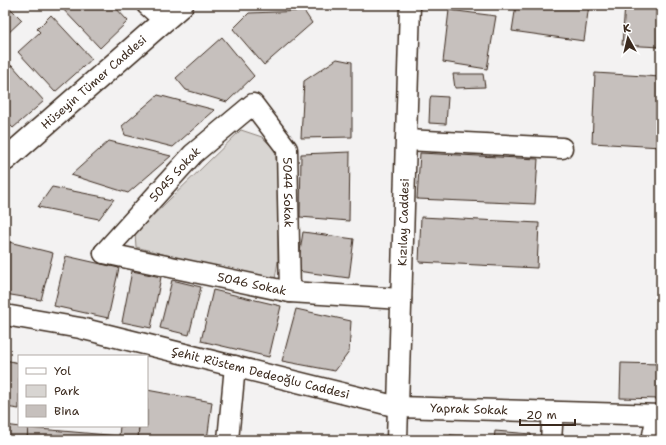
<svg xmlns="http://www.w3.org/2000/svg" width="666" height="445" font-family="'Shantell Sans',sans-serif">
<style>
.green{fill:#d8d5d2;stroke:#8a8078}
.building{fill:#c6c0bd;stroke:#3b2a1e}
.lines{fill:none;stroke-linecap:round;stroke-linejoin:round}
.minor-casing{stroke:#3b2a1e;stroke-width:23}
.secondary-casing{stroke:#3b2a1e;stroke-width:25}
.minor{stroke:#fff;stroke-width:20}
.secondary{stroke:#fff;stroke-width:22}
.labels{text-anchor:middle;stroke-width:3;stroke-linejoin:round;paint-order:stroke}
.street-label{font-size:12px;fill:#3b2a1e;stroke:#fff}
</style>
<rect width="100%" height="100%" fill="#f3f2f2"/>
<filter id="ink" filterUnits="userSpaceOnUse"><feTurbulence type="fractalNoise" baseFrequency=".025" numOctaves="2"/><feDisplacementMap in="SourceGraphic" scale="8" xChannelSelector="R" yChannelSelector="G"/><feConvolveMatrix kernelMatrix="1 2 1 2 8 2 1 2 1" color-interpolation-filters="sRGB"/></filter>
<g filter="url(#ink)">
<path class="green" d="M241,130L262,137L275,150L278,176V261L275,279L223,270L136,247L135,233Z"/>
<path class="building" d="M5,5H7L22,20L5,36Z
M59,5H113L128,21L100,48Z
M516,5H589L584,41L512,31Z
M625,5H661V47L622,45Z
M449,10L496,16L487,69L443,62Z
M304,11L312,23L264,65L233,29L249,13Z
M51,15L92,59L55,92L18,52L40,32L37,29Z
M222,37L254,76L227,102L186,90L176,78Z
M337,59L352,62V137L301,138L304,81Z
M12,65L44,101L13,128L5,120V80L8,77L5,74V71Z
M595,73L661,77V147L592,143Z
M453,74H483L485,87L455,88Z
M158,95L215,110L173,147L125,135L122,126Z
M431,96L448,97L446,124L429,123L430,99Z
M109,141L171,156L128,193L71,175Z
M350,152L349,221L300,217L301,154Z
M420,153L538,159L535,204L417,199Z
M52,187L114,199L99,219L38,207Z
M421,217L539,223L537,268L419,262Z
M303,232L354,239L349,278L297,271Z
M5,241L53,253L41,300L5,294Z
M66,256L119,268L108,318L54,306Z
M132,271L161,277L151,328L122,322Z
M172,280L201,287L189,335L160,328Z
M213,290L281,306L269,357L201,341Z
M296,309L351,321L349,352L335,371L282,361Z
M5,360L19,363V409L5,407Z
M621,363L661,364V399L620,398Z
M147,390L212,402L207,440H138L139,426H147Z
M5,425L28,428L27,440H5Z
M120,426H139L138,440H27L28,428L119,436Z
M495,431L531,434V440H494Z
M450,435L478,437L477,440H450Z"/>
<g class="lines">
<g class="minor-casing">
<g id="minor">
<path d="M147,5L164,20"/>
<path d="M406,140L562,148"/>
<path id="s1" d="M104,253L193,154L253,104L287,149L290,292"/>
<path id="s2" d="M104,253L290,292L401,299"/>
<path id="s3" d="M5,315L80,328L398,407L661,415"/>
<path d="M228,440L235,366"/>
<path id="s4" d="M397,440L410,5"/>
<path d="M551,440L553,412"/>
<path d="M652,440L657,415"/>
</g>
</g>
<g class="secondary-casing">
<g id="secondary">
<path id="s5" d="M5,160L182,5"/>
</g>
</g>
<use href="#minor" class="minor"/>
<use href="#secondary" class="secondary"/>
</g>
</g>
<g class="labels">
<g class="street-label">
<text dy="4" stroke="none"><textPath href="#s5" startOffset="118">Hüseyin Tümer Caddesi</textPath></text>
<text dy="4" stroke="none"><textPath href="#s1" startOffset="106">5045 Sokak</textPath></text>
<text dy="4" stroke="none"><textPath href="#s1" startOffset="311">5044 Sokak</textPath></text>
<text dy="4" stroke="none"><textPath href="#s4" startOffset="218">Kızılay Caddesi</textPath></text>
<text dy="4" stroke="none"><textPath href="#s2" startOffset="151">5046 Sokak</textPath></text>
<text dy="4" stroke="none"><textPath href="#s3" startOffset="262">Şehit Rüstem Dedeoğlu Caddesi</textPath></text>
<text dy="4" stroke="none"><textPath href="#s3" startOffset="475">Yaprak Sokak</textPath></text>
</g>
</g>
<rect width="666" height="445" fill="none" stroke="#fff" stroke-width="20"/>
<rect x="10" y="10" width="646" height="425" fill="none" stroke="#3b2a1e" stroke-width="1.5" filter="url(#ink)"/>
<rect x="18" y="355" width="130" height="72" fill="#ffffff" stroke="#b1aaa5"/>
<rect x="26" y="368" width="20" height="6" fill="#ffffff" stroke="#b1aaa5"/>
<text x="54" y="375" font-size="12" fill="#3b2a1e">Yol</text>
<rect x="26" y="385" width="20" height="12" fill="#d8d5d2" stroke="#b1aaa5"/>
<text x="54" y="395" font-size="12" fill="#3b2a1e">Park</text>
<rect x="26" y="405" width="20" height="12" fill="#c6c0bd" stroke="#b1aaa5"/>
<text x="54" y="415" font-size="12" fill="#3b2a1e">Bina</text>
<g transform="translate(628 38) rotate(352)" stroke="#ffffff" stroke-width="3" paint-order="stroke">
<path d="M0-3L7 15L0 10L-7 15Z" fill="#3b2a1e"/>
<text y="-6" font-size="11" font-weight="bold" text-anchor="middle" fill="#3b2a1e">K</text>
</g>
<path d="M520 419v6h55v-6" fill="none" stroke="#3b2a1e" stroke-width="2"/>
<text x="526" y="419" font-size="12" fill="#3b2a1e" stroke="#ffffff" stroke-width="3" paint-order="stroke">20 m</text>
</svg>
